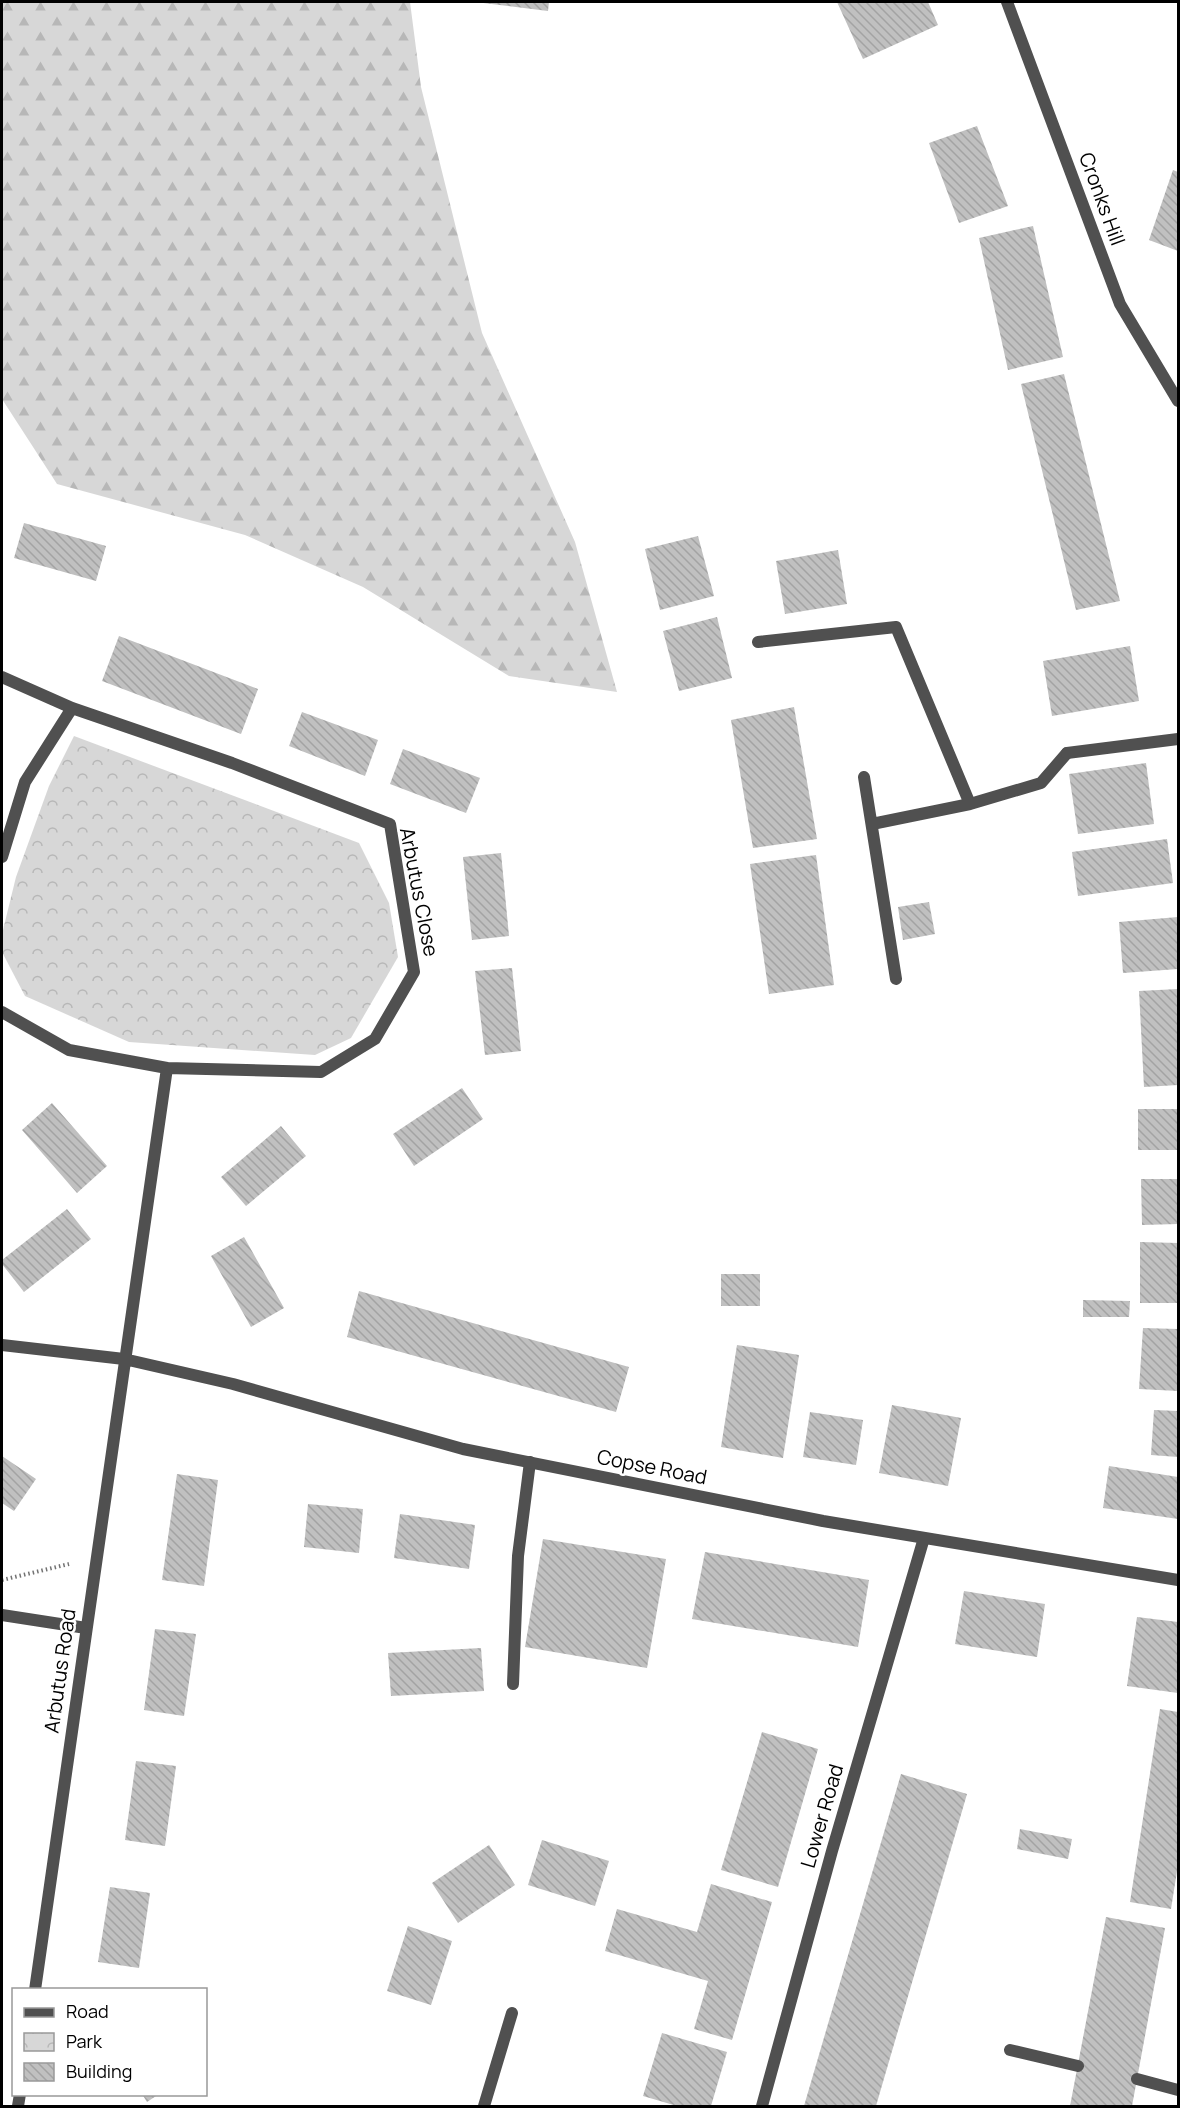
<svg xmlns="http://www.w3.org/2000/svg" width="1180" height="2108" font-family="Manrope,sans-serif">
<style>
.forest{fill:url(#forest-firs)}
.park{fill:url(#park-crowns)}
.building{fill:url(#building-back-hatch)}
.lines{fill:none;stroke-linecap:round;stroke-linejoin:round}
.path{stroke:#727272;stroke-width:4;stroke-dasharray:1.5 3;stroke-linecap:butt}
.service{stroke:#505050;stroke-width:12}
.minor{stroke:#505050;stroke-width:12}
.tertiary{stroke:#505050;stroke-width:12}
.labels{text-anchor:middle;stroke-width:5;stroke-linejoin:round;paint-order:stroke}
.street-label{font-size:20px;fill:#000;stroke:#fff}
</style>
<defs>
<pattern id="forest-firs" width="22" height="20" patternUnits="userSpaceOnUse" patternTransform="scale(1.5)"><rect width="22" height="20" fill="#d7d7d7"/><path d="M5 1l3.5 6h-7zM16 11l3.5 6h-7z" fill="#b7b7b7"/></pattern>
<pattern id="park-crowns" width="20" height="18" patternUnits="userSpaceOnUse" patternTransform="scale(1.5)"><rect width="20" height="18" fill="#d7d7d7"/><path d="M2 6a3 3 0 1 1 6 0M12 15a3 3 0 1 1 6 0" fill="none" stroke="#b7b7b7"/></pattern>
<pattern id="building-back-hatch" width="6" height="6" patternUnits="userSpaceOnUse" patternTransform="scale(1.5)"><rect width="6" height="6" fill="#c0c0c0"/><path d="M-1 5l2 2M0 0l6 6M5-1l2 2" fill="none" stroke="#a3a3a3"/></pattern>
</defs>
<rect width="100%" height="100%" fill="#fff"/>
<path class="forest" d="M2,2H410L421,87L482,333L575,542L617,692L509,676L363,587L245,535L57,484L2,399Z"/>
<path class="park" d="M74,736L359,843L389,903L398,957L351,1038L315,1055L129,1042L25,996L2,952V934L16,877L49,786Z"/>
<path class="building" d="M475,2H549L548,11Z
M837,2H928L938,25L863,59Z
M977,126L1008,206L959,223L929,143Z
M1173,170L1178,172V251L1149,240Z
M1033,226L1063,357L1008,370L979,238Z
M1064,374L1120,601L1076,610L1021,384Z
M24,523L106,546L96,581L14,558Z
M698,536L714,596L660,610L645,549Z
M838,550L847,604L785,614L776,561Z
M717,617L732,678L679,691L663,631Z
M119,636L258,689L241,734L102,681Z
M1130,646L1139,701L1052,716L1043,661Z
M794,707L817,839L753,848L731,720Z
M302,712L378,740L365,776L289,746Z
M403,749L480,778L466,813L390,784Z
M1146,763L1154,824L1078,834L1069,774Z
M1167,839L1173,883L1078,896L1072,852Z
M501,853L509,936L472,940L463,857Z
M816,855L834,985L769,994L750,864Z
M929,902L935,934L903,940L898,907Z
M1178,917V969L1123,973L1119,922Z
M512,968L521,1051L485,1055L475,971Z
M1178,989V1085L1144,1087L1139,991Z
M462,1088L483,1119L414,1166L393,1134Z
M52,1103L107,1166L77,1193L22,1130Z
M1138,1109H1178V1150H1138Z
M281,1126L306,1156L246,1206L221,1177Z
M1141,1179H1178V1224L1142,1225Z
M67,1209L91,1239L24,1292L2,1264V1260Z
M244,1237L284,1308L251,1327L211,1256Z
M1140,1242L1178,1243V1303H1140Z
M721,1274H760V1306H721Z
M359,1291L629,1367L616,1412L347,1337Z
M1083,1300L1130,1301L1129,1317H1083Z
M1143,1328L1178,1329V1391L1139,1389Z
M737,1345L799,1355L783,1458L721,1447Z
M892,1405L961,1418L948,1486L879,1473Z
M1154,1410L1178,1411V1457L1151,1455Z
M810,1412L863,1420L856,1465L803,1457Z
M2,1456L36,1479L14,1511L2,1503Z
M1109,1466L1178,1477V1519L1103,1508Z
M177,1474L218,1480L204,1586L162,1580Z
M308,1504L363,1509L359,1553L304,1547Z
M400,1514L475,1525L469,1569L394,1558Z
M543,1539L666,1559L647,1668L525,1647Z
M705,1552L869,1580L858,1647L692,1619Z
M964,1591L1045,1604L1037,1657L955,1644Z
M1137,1617L1178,1622V1693L1127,1686Z
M155,1629L196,1634L184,1716L144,1710Z
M481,1648L484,1691L391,1696L388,1653Z
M1160,1709L1178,1712V1865L1171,1909L1130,1902Z
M762,1732L818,1749L778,1887L721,1870Z
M136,1761L176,1766L165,1846L125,1840Z
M901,1774L967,1794L876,2106H804Z
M1020,1829L1072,1839L1068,1859L1017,1849Z
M542,1840L609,1861L595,1906L528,1885Z
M489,1845L515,1885L458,1923L432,1883Z
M711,1884L772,1902L732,2040L694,2029L708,1981L605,1951L617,1909L697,1932Z
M110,1887L150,1893L139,1968L98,1962Z
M1106,1917L1165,1928L1132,2106H1070Z
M408,1926L452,1941L431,2005L387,1991Z
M662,2033L727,2052L711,2106H677L643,2096Z
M142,2094H159L147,2102Z"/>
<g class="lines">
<path class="path" d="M2,1580L69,1564"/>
<path class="service" d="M758,642L896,627L970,804
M864,777L896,979
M872,824L970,804L1041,783L1067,753
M513,1684L518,1556L530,1462
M1010,2050L1078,2066
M1137,2079L1178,2090"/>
<path class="minor" d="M2,677L72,708L232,763L390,824L414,972L375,1039L321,1072L167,1068L35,1990
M1067,753L1178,739
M2,857L25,782L72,708
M2,1012L69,1050L167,1068
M2,1345L124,1359L233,1384L463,1449L823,1521L1178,1580
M2,1615L86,1628
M18,2106L20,2094
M484,2106L512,2013
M762,2106L832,1851L924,1538"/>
<path class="tertiary" d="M1007,2L1120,304L1178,401"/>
</g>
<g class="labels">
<g class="street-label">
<text transform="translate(1102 199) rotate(70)" y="7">Cronks Hill</text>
<text transform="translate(419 892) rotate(79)" y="7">Arbutus Close</text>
<text transform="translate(652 1467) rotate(11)" y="7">Copse Road</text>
<text transform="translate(60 1671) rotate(-82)" y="7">Arbutus Road</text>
<text transform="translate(822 1816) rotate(-74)" y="7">Lower Road</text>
</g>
</g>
<rect width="1180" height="2108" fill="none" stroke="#000000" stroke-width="6"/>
<rect x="12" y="1988" width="195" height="108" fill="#ffffff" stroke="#999999" stroke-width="1.5"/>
<rect x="24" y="2008" width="30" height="9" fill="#505050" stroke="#999999" stroke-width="1.5"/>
<text x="66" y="2018" font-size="18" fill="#000000">Road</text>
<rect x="24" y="2033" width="30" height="18" fill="url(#park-crowns)" stroke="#999999" stroke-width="1.5"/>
<text x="66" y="2048" font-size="18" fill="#000000">Park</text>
<rect x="24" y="2063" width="30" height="18" fill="url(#building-back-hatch)" stroke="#999999" stroke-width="1.5"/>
<text x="66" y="2078" font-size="18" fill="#000000">Building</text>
</svg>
